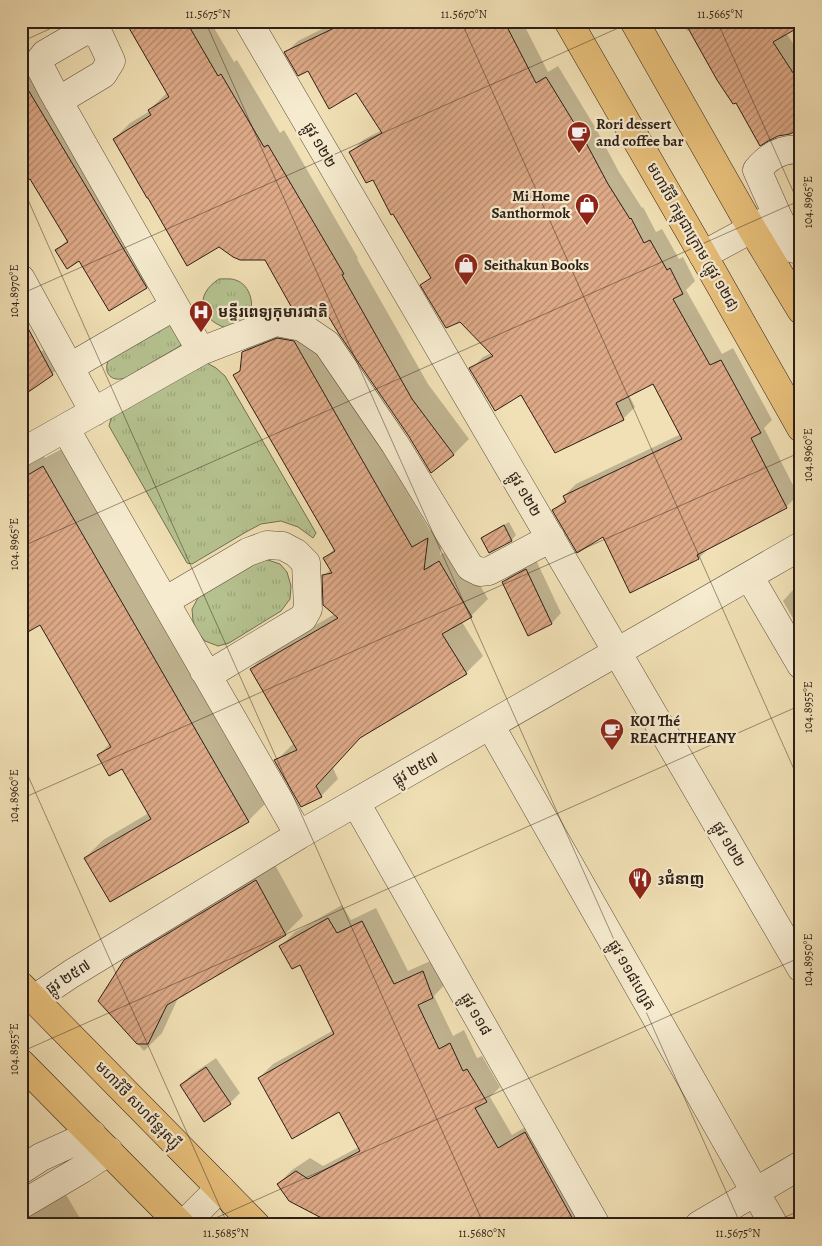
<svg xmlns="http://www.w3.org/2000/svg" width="822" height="1246" font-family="Alegreya,'Noto Sans Khmer',serif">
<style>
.grass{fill:url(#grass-tufts);stroke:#727154}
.shadow{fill:#0003}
.building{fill:url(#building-hatch);stroke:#2d1f17}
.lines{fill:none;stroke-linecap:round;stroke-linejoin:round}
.minor-casing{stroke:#5e4f3e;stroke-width:29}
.major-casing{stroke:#2d1f17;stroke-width:29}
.highway-casing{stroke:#2d1f17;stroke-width:29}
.minor{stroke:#f6ebcf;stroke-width:28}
.major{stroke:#e8c07a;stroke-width:28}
.highway{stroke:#e8c07a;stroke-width:28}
.ticks{fill:none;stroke:#2d1f17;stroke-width:1;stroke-opacity:0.45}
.labels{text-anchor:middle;stroke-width:4.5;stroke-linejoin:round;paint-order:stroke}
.poi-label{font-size:15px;font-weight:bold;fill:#2d1f17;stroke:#f6ebcf;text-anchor:start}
.street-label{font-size:15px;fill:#2d1f17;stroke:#f6ebcf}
.neatline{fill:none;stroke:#2d1f17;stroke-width:2}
.ticks-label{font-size:12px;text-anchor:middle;fill:#2d1f17}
</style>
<defs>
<pattern id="grass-tufts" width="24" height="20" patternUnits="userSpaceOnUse" patternTransform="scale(1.25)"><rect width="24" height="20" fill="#b6c391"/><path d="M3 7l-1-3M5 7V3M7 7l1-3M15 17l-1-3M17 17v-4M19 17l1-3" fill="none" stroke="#9da77c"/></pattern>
<pattern id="building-hatch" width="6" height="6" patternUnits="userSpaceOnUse" patternTransform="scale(1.25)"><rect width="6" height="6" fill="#dda987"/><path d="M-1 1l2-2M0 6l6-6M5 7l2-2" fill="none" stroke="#b4896d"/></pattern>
</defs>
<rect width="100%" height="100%" fill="#f1e0b5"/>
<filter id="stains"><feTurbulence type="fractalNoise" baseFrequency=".004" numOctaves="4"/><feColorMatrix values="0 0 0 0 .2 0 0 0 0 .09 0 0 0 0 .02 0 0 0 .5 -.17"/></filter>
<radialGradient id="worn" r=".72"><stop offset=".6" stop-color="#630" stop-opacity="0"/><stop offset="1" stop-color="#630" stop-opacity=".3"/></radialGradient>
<path class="grass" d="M219,279C226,279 232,278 238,281C252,287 257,312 244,321C240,324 232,326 226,328C199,319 194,295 219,279Z
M168,323L176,324L183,340L180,346L125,378C109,383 102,370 110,357Z
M207,363L216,368L225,376L316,533L313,538L298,527L281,521L261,524L246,532L192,564L187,563L109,426L112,415L199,364Z
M268,560L280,564L287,572L291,586L290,599L281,611L229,643L218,646L205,641L197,631L193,621L192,609L199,596L253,562Z"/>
<path class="shadow" d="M126,21H210L234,62L237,60L280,133L284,130L358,258L357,259L428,384L469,439L454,454L328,312L266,258L114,139L130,123L150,111L149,110L168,92Z
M338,21H522L548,72L558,66L595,127L619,172L642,208L643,207L656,232L662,229L679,259L683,257L695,281L686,290L722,354L733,348L772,420L764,428L798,495L786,507L710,547L699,558L630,591L603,536L554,510L565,499L564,496L576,484L681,434L653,382L629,395L635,407L623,419L521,393L471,369L483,357L491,353L461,321L422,285L432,276L373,178L351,152L363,140L382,130L357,91L309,69L286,52L298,41Z
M681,21H796L786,33L801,55V127L736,101L690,29L687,31Z
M21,41L163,271L146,287L57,250L68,239L30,177L21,183Z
M310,325L430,531L444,522L440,555L456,545L488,599L471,616L462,622L483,656L466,673L363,734L333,768L338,779L321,796L276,761L294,743L251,669L268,652L335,614L323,576L331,569L325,559L335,548L235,375L242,368L243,352L260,335Z
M57,342L67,360L52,374L21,396V364Z
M62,449L266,803L248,821L85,858L103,840L149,813L123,767L99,755L110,743L40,623L21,634V465L42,453L45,458Z
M509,522L516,535L512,540L489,552L483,538L487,534Z
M536,560L561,613L552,623L529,634L504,582L513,572Z
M801,586V617L794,620L783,601L792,591Z
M274,863L303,916L285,934L179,996L162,1033L144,1051L99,1001L125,961L143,942Z
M342,905L351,920L376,908L408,971L437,958L446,983L434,996L453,1036L464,1030L477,1058L482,1056L500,1087L490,1097L512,1135L539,1119L584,1225H310L319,1215L278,1184L292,1170L310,1158L323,1166L359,1147L340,1110L259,1078L273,1064L334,1030L300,964L281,946L295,932Z
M216,1058L240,1093L230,1103L205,1120L181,1085L191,1075Z
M65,1193L84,1225H21V1216Z"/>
<path class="building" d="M125,21H186L218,76L221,74L264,147L268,145L344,274L342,275L412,399L454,455L431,473L408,435L339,334L327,314L292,308L265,260H240L233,257L219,247L187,266L148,198H147L113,139L151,115L148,110L169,97Z
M349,21H504L536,83L546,77L584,139L608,184L630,219L631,218L644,243L650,240L667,270L670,268L683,294L673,299L710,365L721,360L761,433L751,438L787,508L697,555L699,559L630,593L603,537L577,553L552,510L566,502L563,496L682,439L653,384L616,403L624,420L555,453L521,395L495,411L469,368L493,356L460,322L446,328L420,285L431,278L393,214L391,215L373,180L366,183L349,152L382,133L356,93L329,109L308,71L298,76L284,52Z
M684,21H801V26L773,42L801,85V128L790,134L778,136L770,140L760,146L736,103L733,104L717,80Z
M21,78L147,288L109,311L79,261L67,269L55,250L68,242L30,179L21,184Z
M21,315L53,375L21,397Z
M277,338L294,341L412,547L428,538L424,570L439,561L472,617L442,634L467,674L360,738L316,786L322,797L301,807L274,760L297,750L250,669L338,618L323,605L322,575L332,573L323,558L335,551L233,375L240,371L242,352Z
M43,466L249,822L110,902L84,858L151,819L122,769L109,776L97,755L111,747L40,625L21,636V479Z
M504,525L512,541L489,553L481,538Z
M526,569L552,624L528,636L502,582Z
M256,880L286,935L167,1005L148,1044H137L98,1001L124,960Z
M328,918L337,933L362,921L394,984L423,971L433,998L418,1005L439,1049L450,1043L463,1071L467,1069L487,1102L475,1108L498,1148L525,1132L576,1225H335L289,1201L277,1184L296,1171L308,1179L360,1151L339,1112L292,1139L258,1078L334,1034L300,965L292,969L279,946Z
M206,1067L231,1104L204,1122L180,1085Z"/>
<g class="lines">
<g class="minor-casing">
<path id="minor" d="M248,21L617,652L801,968
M58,101L103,74L111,61L100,37L88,29L45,54L38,63L52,90L175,306
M777,215L757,170C768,157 783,147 801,150
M703,255L777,215L794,249L801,250
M21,279L94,412
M70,367L175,306L201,351
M65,428L299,835
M21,453L201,351L276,322L302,327L327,344L395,444L470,567L480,572L489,571L551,538
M749,576L801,665
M165,601L248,552L267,545L283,546L296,553L306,563L308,609L303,618L218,669L204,671
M490,725L774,1225
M356,803L596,1225
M34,999L71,974L299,835L801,546
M21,1170L41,1157L92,1134
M21,1205L82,1169L109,1151
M183,1225L220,1188
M699,1225L801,1165"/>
</g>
<g class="major-casing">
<path id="major" d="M568,21L703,255L801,428
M634,21L752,229L801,310"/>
</g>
<g class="highway-casing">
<path id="highway" d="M21,986L256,1225
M21,1063L181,1225"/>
</g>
<use href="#minor" class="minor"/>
<use href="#major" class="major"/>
<use href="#highway" class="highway"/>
</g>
<path class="ticks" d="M205,21L741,1225M461,21L801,785M717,21L801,209M21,42L67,21M21,184L484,1225M21,294L634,21M21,547L801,200M21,760L228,1225M21,799L801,452M21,1052L801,705M200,1225L801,957M767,1225L801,1210"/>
<defs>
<g id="cafe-pin" transform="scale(1.25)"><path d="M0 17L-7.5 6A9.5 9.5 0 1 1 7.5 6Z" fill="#8f2418" stroke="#f6ebcf"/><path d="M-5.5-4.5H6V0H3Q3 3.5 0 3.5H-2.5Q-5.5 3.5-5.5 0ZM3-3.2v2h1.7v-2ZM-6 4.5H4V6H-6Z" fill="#fff"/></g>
<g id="shop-pin" transform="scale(1.25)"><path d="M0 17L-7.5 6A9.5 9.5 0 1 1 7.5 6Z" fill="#8f2418" stroke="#f6ebcf"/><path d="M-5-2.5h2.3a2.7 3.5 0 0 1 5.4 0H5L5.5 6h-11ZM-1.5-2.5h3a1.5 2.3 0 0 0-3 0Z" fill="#fff"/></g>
<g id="hospital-pin" transform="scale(1.25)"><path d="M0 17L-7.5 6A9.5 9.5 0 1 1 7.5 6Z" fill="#8f2418" stroke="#f6ebcf"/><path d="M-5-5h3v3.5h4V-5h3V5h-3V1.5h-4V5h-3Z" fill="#fff"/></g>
<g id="restaurant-pin" transform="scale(1.25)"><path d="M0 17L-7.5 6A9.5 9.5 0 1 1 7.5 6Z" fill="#8f2418" stroke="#f6ebcf"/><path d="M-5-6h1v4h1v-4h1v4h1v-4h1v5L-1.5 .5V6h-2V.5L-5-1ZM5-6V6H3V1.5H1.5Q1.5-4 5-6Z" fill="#fff"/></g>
</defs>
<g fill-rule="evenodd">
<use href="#cafe-pin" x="579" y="133"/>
<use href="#shop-pin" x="587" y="205"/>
<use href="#shop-pin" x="466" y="265"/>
<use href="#hospital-pin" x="201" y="312"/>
<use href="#cafe-pin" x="612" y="730"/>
<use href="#restaurant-pin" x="640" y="879"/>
</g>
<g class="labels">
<g class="poi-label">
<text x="596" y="129">Rori dessert<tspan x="596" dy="17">and coffee bar</tspan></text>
<text x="570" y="201" text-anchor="end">Mi Home<tspan x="570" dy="17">Santhormok</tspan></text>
<text x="484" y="270">Seithakun Books</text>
<text x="218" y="317">មន្ទីរពេទ្យកុមារជាតិ</text>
<text x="630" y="726">KOI Thé<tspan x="630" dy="17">REACHTHEANY</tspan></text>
<text x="658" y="884">3ជំនាញ</text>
</g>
<g class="street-label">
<text transform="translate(320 145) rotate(60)" y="5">ផ្លូវ ១២២</text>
<text transform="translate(693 237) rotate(60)" y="5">មហាវិថី កម្ពុជាក្រោម (ផ្លូវ ១២៨)</text>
<text transform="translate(525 494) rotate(60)" y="5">ផ្លូវ ១២២</text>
<text transform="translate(415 769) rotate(-30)" y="5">ផ្លូវ ២៥៧</text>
<text transform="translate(729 844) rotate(60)" y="5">ផ្លូវ ១២២</text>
<text transform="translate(632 975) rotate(60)" y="5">ផ្លូវ ១១៨ហ្សេត</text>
<text transform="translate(68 977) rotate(-33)" y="5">ផ្លូវ ២៥៧</text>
<text transform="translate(476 1014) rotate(60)" y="5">ផ្លូវ ១១៨</text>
<text transform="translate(138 1105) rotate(46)" y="5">មហាវិថី សហព័ន្ធរុស្ស៊ី</text>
</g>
</g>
<rect width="822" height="1246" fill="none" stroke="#f1e0b5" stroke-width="55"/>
<rect x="28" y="28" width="766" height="1190" class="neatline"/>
<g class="ticks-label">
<text x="208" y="18">11.5675°N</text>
<text x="464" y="18">11.5670°N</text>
<text x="720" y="18">11.5665°N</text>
<text transform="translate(808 202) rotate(-90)" y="4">104.8965°E</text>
<text transform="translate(14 291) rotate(-90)" y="4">104.8970°E</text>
<text transform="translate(808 455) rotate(-90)" y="4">104.8960°E</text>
<text transform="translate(14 544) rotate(-90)" y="4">104.8965°E</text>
<text transform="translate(808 707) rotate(-90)" y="4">104.8955°E</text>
<text transform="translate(14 796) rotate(-90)" y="4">104.8960°E</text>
<text transform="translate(808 960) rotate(-90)" y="4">104.8950°E</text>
<text transform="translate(14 1049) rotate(-90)" y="4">104.8955°E</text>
<text x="226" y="1237">11.5685°N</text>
<text x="482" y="1237">11.5680°N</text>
<text x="738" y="1237">11.5675°N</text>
</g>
<rect width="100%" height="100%" filter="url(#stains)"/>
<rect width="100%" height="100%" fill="url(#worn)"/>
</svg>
